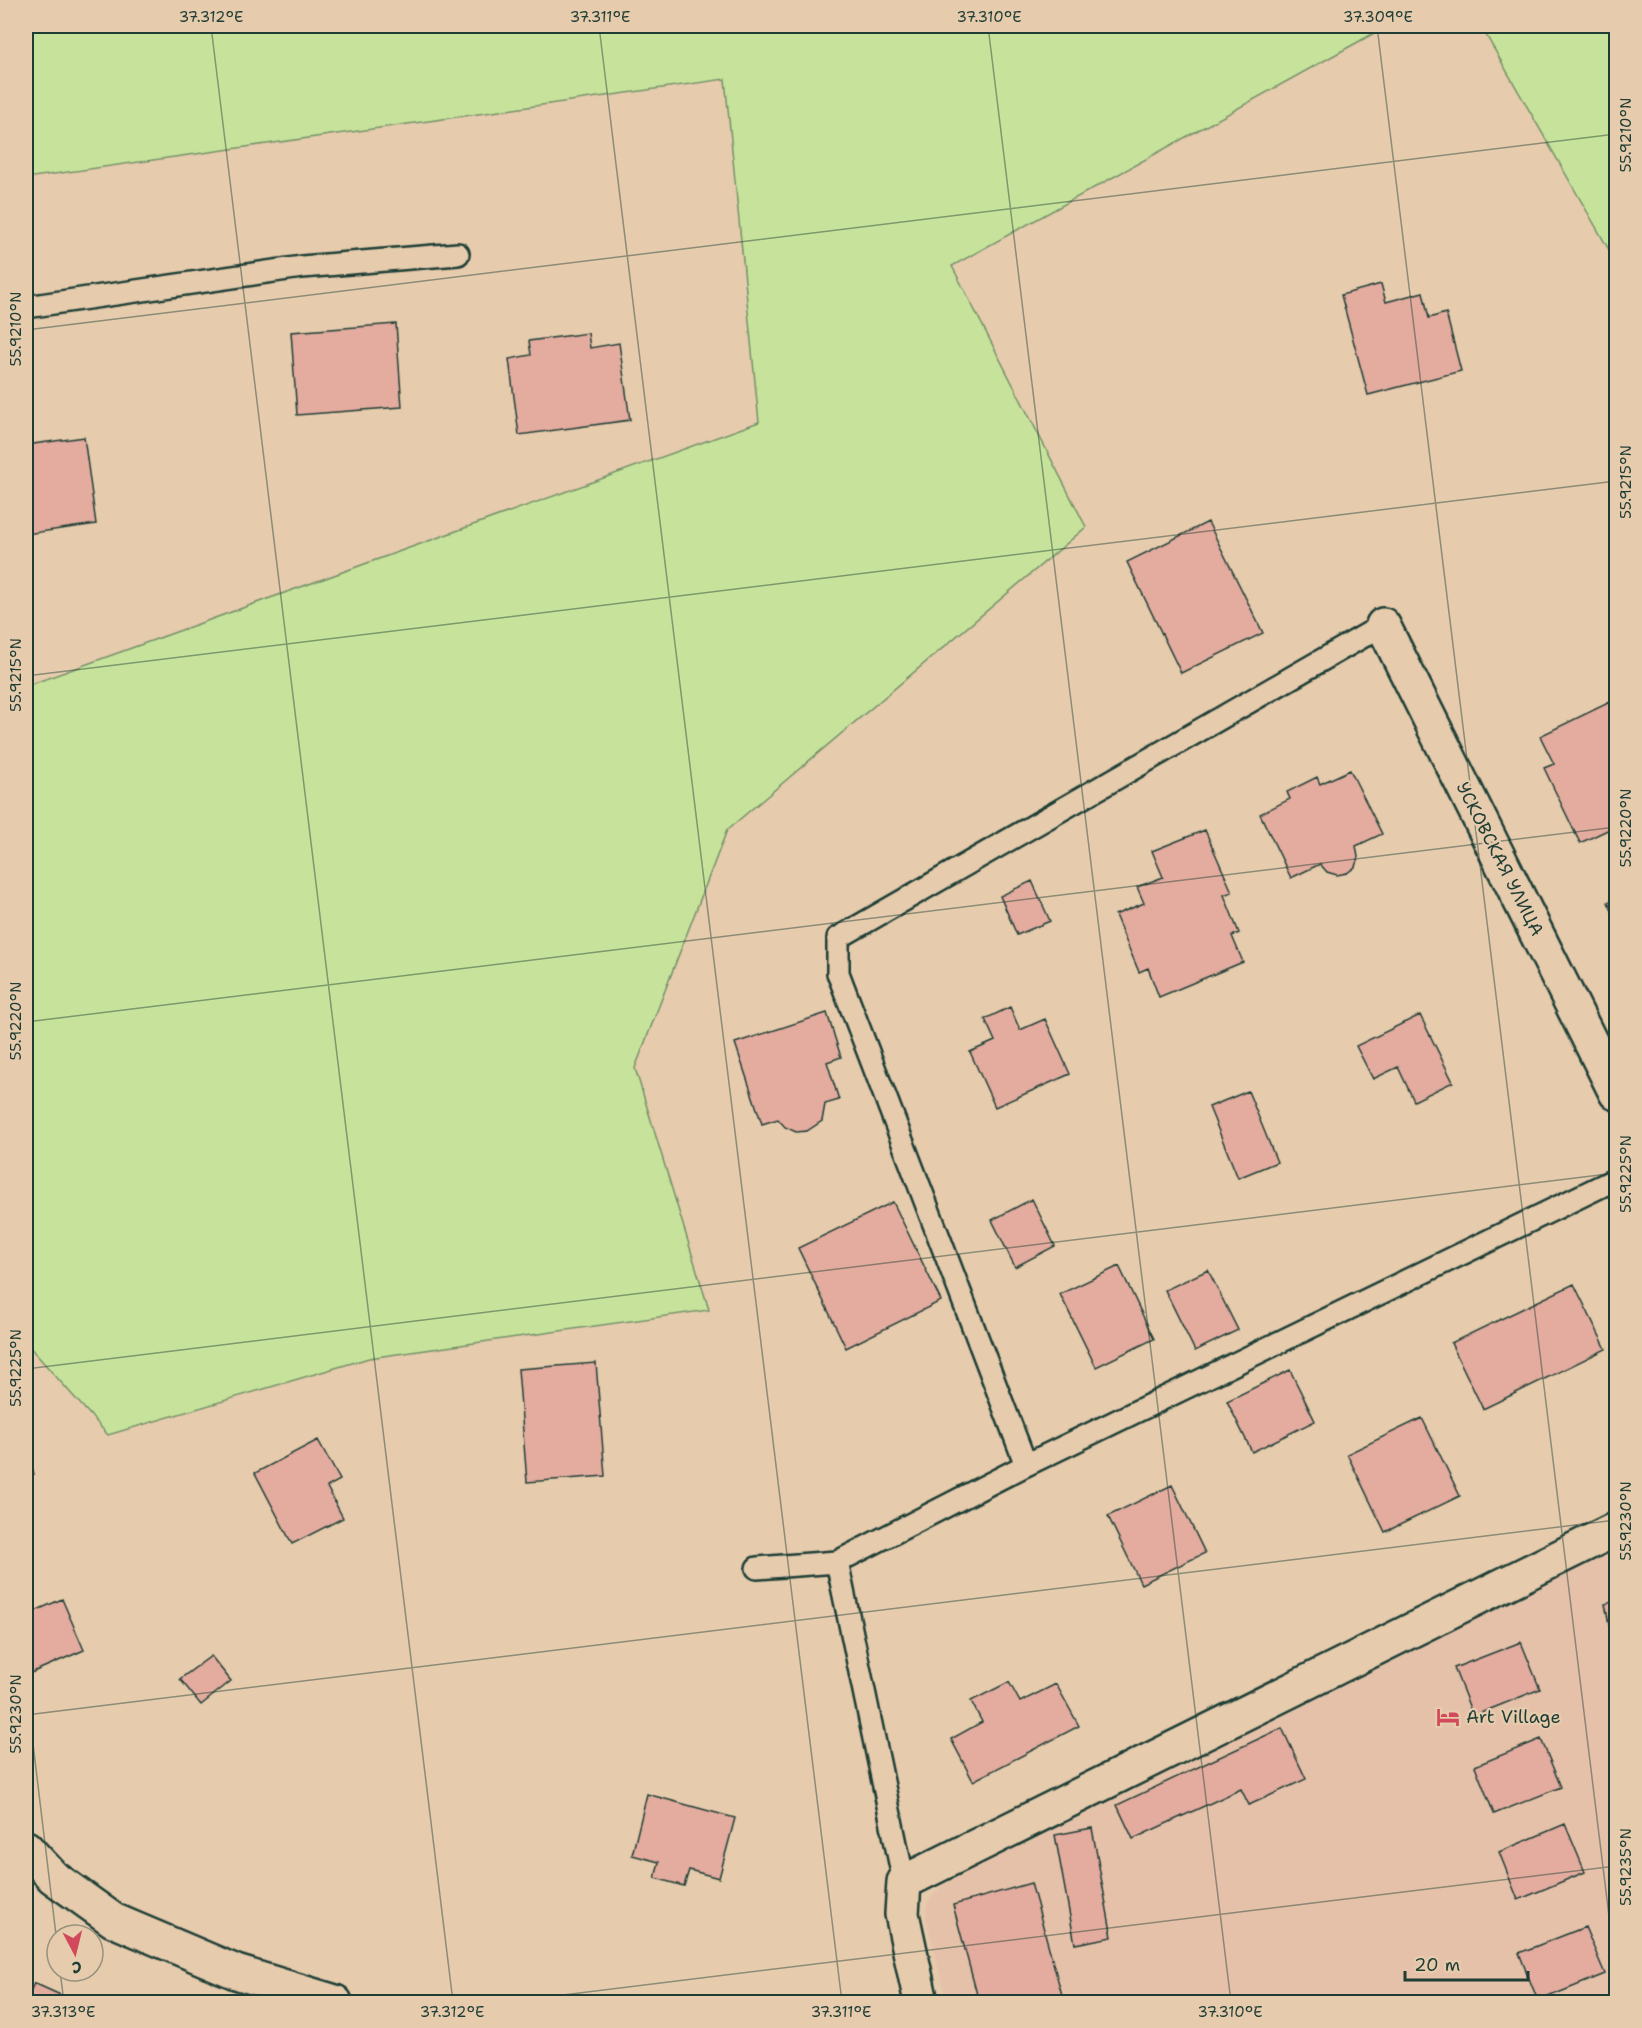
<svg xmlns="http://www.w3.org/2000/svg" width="1642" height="2028" font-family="'Shantell Sans',sans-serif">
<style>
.built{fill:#e5c1a9}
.green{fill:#c7e39b;stroke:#739068;stroke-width:1.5}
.building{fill:#e4ab9f;stroke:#1f3d34;stroke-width:1.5}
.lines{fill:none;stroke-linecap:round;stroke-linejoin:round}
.service-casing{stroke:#1f3d34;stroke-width:26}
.minor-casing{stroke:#1f3d34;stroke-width:38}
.service{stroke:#e6cbad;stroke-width:21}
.minor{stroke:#e6cbad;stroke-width:33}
.ticks{fill:none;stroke:#1f3d34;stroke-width:1.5;stroke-opacity:0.45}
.labels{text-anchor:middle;stroke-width:4.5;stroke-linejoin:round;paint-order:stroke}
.street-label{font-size:18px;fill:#1f3d34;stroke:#e6cbad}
.poi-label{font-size:18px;fill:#1f3d34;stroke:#e6cbad;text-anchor:start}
.neatline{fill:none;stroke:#1f3d34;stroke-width:2}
.ticks-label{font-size:15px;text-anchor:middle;fill:#1f3d34}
</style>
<rect width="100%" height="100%" fill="#e6cbad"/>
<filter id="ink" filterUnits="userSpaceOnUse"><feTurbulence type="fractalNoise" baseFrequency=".0167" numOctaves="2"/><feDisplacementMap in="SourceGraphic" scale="12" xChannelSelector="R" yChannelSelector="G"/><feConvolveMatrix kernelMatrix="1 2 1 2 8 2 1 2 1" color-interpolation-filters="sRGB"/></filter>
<g filter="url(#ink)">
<path class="built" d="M1616,1550V2002H947L926,1918L928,1901L944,1884Z"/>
<path class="green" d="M26,26H1387L952,266L1086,527L727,830L635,1068L709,1310L369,1358L108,1435L26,1343V686L759,422L725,79L26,178Z
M1481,26H1616V262Z"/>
<path class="building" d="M1381,284L1386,302L1423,292L1429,318L1446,313L1461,371L1368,395L1341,295Z
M396,324L402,407L297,415L291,332Z
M588,333L590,348L619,343L630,420L519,435L509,359L531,355L529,341Z
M84,437L96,524L26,534V445Z
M1208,522L1263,633L1181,673L1127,562Z
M1610,702L1616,715V826L1580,843L1544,768L1554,764L1540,736Z
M1350,770L1382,834L1356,846L1358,857L1355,867L1347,873L1337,875L1327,872L1320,864L1291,878L1260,814L1290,799L1287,792L1317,777L1320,784Z
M1205,830L1232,892L1224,895L1239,933L1232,936L1243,962L1159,997L1148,968L1139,972L1115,915L1144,903L1137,887L1163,877L1152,851Z
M1032,881L1050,921L1017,935L1000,896Z
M1616,898V920L1608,902Z
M1010,1007L1020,1030L1045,1019L1070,1074L995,1107L970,1052L995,1041L985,1019Z
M827,1013L841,1057L827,1062L839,1100L825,1104L822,1121L807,1131L796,1132L785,1127L778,1119L762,1124L735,1043Z
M1420,1015L1453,1082L1414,1101L1398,1067L1373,1079L1356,1046Z
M1248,1091L1277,1162L1238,1178L1209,1107Z
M1032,1199L1055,1246L1015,1267L992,1220Z
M893,1202L941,1301L846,1348L798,1248Z
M1119,1266L1154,1339L1096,1367L1060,1294Z
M1208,1270L1238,1330L1195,1351L1165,1290Z
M1574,1284L1606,1349L1483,1409L1451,1343Z
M596,1363L605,1476L527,1482L518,1369Z
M1290,1370L1315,1421L1252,1452L1227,1401Z
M1422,1418L1460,1496L1385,1532L1347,1454Z
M318,1440L340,1480L327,1487L343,1518L292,1544L255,1473Z
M26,1453L34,1474L26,1477Z
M1172,1485L1205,1553L1141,1584L1108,1516Z
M62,1599L84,1650L26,1675V1615Z
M1616,1601V1659L1605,1604Z
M1521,1642L1540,1689L1473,1716L1454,1668Z
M211,1656L231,1681L201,1705L180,1679Z
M1009,1682L1020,1702L1056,1684L1079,1726L973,1781L951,1739L982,1722L971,1701Z
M1282,1728L1306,1779L1249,1805L1241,1789L1133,1839L1117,1805Z
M1541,1739L1561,1787L1494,1814L1475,1766Z
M647,1794L735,1818L719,1878L689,1870L684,1886L655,1878L659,1862L632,1855Z
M1565,1824L1585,1872L1518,1900L1499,1852Z
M1092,1828L1112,1937L1075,1944L1055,1835Z
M1031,1883L1064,2002H979L953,1905Z
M1585,1927L1605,1974L1538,2001L1519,1953Z
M34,1983L76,2002H26V1995L28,1997Z"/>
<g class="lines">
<g class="service-casing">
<path id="service" d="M26,307L302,267L458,254
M1026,1465L838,973V938L1383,625
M837,1562L904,1882
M757,1568L837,1562L1026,1465L1616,1179"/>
</g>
<g class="minor-casing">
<path id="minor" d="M1383,625L1616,1093
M26,1848L53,1877L113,1920L236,1972L335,2002
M921,2002L902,1914L904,1882L1616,1529"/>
</g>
<use href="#service" class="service"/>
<use href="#minor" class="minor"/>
</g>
</g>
<path class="ticks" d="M211,26L453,2002M599,26L842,2002M988,26L1231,2002M1377,26L1616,1973M26,330L1616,134M26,676L1616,481M26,1022L1616,827M26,1369L1616,1173M26,1686L57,1943M26,1715L1616,1520M60,1971L64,2002M505,2002L1616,1866"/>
<defs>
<g id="hotel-bare" transform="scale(1.8)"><path d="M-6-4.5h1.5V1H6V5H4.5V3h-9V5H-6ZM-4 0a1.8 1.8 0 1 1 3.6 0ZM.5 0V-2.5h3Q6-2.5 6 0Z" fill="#d1495b" stroke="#e6cbad" stroke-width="2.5" paint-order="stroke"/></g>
</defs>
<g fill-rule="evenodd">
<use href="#hotel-bare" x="1448" y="1717"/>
</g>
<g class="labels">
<g class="street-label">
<text transform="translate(1500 859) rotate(63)" y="6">УСКОВСКАЯ УЛИЦА</text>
</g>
<g class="poi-label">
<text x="1466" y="1723">Art Village</text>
</g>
</g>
<rect width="1642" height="2028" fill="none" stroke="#e6cbad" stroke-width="66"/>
<g transform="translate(75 1953) rotate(173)"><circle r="28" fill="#e6cbad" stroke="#96927d" stroke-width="1.5"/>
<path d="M0-4.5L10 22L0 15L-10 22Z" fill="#d1495b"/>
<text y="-9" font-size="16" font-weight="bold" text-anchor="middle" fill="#1f3d34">С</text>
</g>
<path d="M1405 1971v9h123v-9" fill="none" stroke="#1f3d34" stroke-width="3"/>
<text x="1414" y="1971" font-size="18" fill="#1f3d34" stroke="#e6cbad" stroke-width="4.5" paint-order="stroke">20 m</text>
<rect x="33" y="33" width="1576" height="1962" class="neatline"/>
<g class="ticks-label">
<text x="211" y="22">37.312°E</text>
<text x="600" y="22">37.311°E</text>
<text x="989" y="22">37.310°E</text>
<text x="1378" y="22">37.309°E</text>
<text transform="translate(1626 135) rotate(-90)" y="5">55.9210°N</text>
<text transform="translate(16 329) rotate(-90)" y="5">55.9210°N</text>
<text transform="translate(1626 482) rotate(-90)" y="5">55.9215°N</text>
<text transform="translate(16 675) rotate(-90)" y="5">55.9215°N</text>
<text transform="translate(1626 828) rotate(-90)" y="5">55.9220°N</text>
<text transform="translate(16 1021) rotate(-90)" y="5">55.9220°N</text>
<text transform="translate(1626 1174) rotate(-90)" y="5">55.9225°N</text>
<text transform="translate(16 1368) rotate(-90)" y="5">55.9225°N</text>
<text transform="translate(1626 1521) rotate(-90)" y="5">55.9230°N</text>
<text transform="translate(16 1714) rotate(-90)" y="5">55.9230°N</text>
<text transform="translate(1626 1867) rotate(-90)" y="5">55.9235°N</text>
<text x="63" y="2017">37.313°E</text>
<text x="452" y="2017">37.312°E</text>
<text x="841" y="2017">37.311°E</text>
<text x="1230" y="2017">37.310°E</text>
</g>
</svg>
